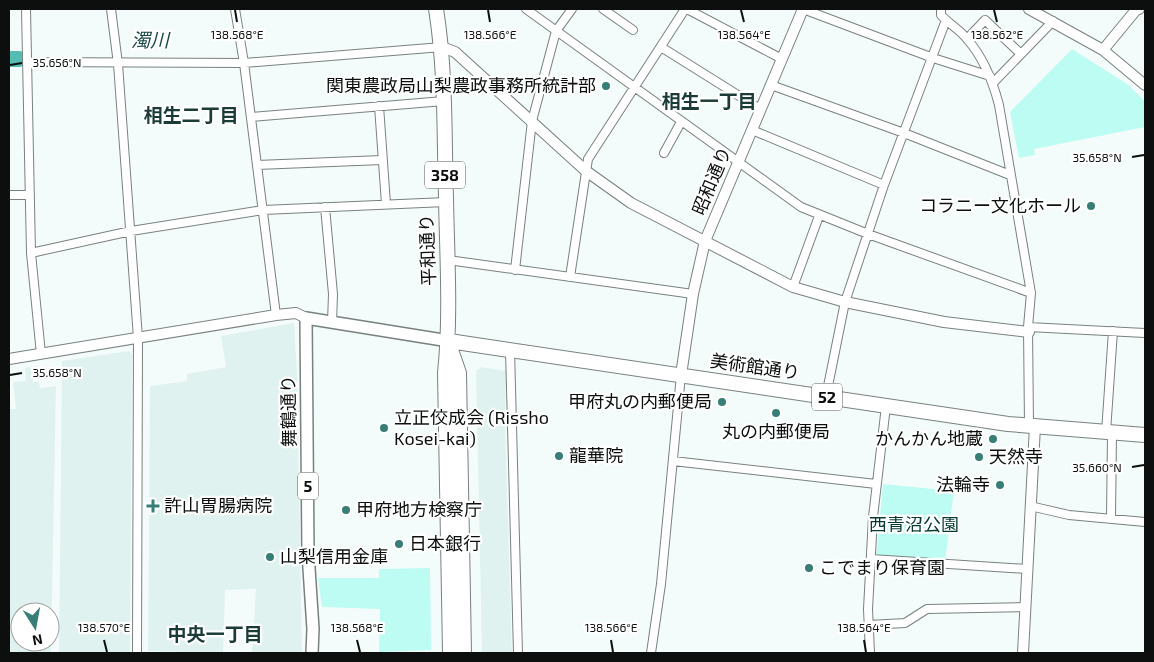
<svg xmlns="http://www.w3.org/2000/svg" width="1154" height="662" font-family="'Exo 2','Noto Sans JP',sans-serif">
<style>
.built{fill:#e0f2ef;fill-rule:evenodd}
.green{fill:#bcfcf2}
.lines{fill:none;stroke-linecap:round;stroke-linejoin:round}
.river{stroke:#54bcb0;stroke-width:16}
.street-casing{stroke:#798180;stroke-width:10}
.secondary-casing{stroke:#798180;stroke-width:12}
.primary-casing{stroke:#798180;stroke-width:14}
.highway-casing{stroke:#798180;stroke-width:16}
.street{stroke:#fff;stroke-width:8}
.secondary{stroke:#fff;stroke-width:10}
.primary{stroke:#fff;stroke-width:11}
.highway{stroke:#fff;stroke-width:14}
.ticks{fill:none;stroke:#0c0f0e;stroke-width:2}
.poi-dot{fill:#377e76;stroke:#fff;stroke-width:2}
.labels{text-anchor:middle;stroke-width:4.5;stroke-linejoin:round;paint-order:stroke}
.shield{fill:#fff;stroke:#555756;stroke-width:1}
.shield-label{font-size:16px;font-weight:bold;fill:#0c0f0e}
.poi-label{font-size:18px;fill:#0c0f0e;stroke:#fff;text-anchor:start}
.street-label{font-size:18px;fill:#0c0f0e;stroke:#fff}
.park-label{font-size:18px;fill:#083a35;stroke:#fff}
.water-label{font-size:19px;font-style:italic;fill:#1a4943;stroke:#fff}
.neighbourhood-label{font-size:19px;font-weight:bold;fill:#1a3b37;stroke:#fff}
.ticks-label{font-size:12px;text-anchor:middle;fill:#0c0f0e;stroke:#fff;stroke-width:4.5;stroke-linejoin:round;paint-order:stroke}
</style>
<rect width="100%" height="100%" fill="#f4fcfb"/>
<path class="built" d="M294,323L297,372L302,653H252L256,589L225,590L223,653L148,651L150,386L187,381V374L226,367L221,336Z
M129,351L132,354L130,653H59L62,361Z
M31,367L33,382H39L40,388L56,386L51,653H9V409H16L13,382L26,381L25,368ZM20,612H50V642H20Z
M481,367L506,371L505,421L512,653H482L476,371Z"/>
<path class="green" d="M1072,49L1127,84L1145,101V127L1034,149L1035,155L1019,158L1010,112Z
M883,484L954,491L945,561L876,559Z
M430,568L431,650L379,652L380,609L322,607L318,578H379V569Z"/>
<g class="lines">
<path class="river" d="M9,59H19"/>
<g class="street-casing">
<path id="street" d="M26,9L31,253L41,354
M111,9L118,64L138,338L137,653
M235,9L244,63L276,315
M526,9L801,207L868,234L1031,293
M603,9L633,30
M687,9L782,59
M803,9L933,58L990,76
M941,9V15C949,24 960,30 967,39C984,58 993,82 999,105L1031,293L1028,327L1029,426
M967,39L985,20L1021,54
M661,47L760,109
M28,62L244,63L442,47
M993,83L1053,21
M771,85L904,133L1010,175
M379,106L386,204
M251,117L444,101
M752,130L884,185
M664,153L681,122
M257,165L382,160
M9,195H30
M325,207L333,294L332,323
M31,253L131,231L263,210L446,202
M448,260L693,294
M515,270L532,121L556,31L572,9
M570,277L588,159L685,9
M793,287L819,216
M1028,327L1145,333
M510,350L518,653
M826,396L845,302L884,185L946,20
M1106,432L1113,331
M673,461L876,484
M1030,506L1069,515L1145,522
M1111,518L1112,433
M871,559L1027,569
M869,625L905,623L927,609L1025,607
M651,653L661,584L681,375
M870,653L868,609L873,517L886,406"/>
</g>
<g class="secondary-casing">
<path id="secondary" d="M1029,9L1103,50L1145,85
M442,47L455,52L586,171L631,203L793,287L845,302L944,322L1029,332
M1103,50L1136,10L1139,9
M9,359L276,315L296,313L306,318
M681,375L693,294L705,241L803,9
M1023,653L1035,426"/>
</g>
<g class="primary-casing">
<path id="primary" d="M312,653L313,629L308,553L306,318L449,341"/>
</g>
<g class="highway-casing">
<path id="highway" d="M436,9C446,71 444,135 446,198C447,257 451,315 445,373L450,653
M449,341L1008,424L1145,435
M450,347L459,373L464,653"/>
</g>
<use href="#street" class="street"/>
<use href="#secondary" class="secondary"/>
<use href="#primary" class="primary"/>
<use href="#highway" class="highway"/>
</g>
<path class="ticks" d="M235,10L237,22M488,10L490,22M741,10L744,22M994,10L997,22M10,65L22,63M1132,157L1144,155M10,375L22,373M1132,467L1144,465M104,640L107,652M357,640L360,652M611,640L613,652M864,640L866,652"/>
<g class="poi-dot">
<circle cx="606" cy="86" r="5"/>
<circle cx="1091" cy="206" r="5"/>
<circle cx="722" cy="402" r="5"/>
<circle cx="776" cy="413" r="5"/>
<circle cx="384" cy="428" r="5"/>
<circle cx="993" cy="439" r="5"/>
<circle cx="559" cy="456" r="5"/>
<circle cx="979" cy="457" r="5"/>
<circle cx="1000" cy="485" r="5"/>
<path d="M150.5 498.5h5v5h5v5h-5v5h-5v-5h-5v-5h5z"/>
<circle cx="346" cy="510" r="5"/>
<circle cx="399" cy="544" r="5"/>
<circle cx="270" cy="557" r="5"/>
<circle cx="809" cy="568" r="5"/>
</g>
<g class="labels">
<g class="shield">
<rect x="425" y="161.5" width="40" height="27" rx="4"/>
<rect x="812" y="383.5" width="30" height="27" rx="4"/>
<rect x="298" y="472.5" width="20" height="27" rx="4"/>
</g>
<g class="shield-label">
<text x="445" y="181">358</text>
<text x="827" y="403">52</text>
<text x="308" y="492">5</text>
</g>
<g class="poi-label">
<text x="596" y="92" text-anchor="end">関東農政局山梨農政事務所統計部</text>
<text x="1081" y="212" text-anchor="end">コラニー文化ホール</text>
<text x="712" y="408" text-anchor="end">甲府丸の内郵便局</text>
<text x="394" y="424">立正佼成会 (Rissho<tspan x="394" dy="21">Kosei-kai)</tspan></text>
<text x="776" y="438" text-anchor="middle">丸の内郵便局</text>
<text x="983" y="445" text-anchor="end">かんかん地蔵</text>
<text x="569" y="462">龍華院</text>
<text x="989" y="463">天然寺</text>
<text x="990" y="491" text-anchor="end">法輪寺</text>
<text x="164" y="512">許山胃腸病院</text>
<text x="356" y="516">甲府地方検察庁</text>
<text x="409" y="550">日本銀行</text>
<text x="280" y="563">山梨信用金庫</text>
<text x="819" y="574">こでまり保育園</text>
</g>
<g class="street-label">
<text transform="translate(712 181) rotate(-67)" y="6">昭和通り</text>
<text transform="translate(428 250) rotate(-92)" y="6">平和通り</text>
<text transform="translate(755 367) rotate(8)" y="6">美術館通り</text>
<text transform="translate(289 411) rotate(-91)" y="6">舞鶴通り</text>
</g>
<g class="park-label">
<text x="914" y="531">西青沼公園</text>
</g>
<g class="water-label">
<text x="150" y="47">濁川</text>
</g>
<g class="neighbourhood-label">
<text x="709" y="108">相生一丁目</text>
<text x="191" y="122">相生二丁目</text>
<text x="215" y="641">中央一丁目</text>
</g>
</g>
<g class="ticks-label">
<text x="237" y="39">138.568°E</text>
<text x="490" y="39">138.566°E</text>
<text x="744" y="39">138.564°E</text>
<text x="997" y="39">138.562°E</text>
<text x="57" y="67">35.656°N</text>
<text x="1097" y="162">35.658°N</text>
<text x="57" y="377">35.658°N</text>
<text x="1097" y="472">35.660°N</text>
<text x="104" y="632">138.570°E</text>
<text x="357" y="632">138.568°E</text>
<text x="611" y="632">138.566°E</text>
<text x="864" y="632">138.564°E</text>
</g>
<rect width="1154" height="662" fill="none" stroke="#0c0f0e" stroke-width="20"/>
<g transform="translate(35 627) rotate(169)"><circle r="24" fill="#ffffff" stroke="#9e9f9f"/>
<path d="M0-4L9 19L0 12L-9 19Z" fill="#377e76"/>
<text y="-8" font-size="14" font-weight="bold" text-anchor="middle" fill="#0c0f0e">N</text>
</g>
</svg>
